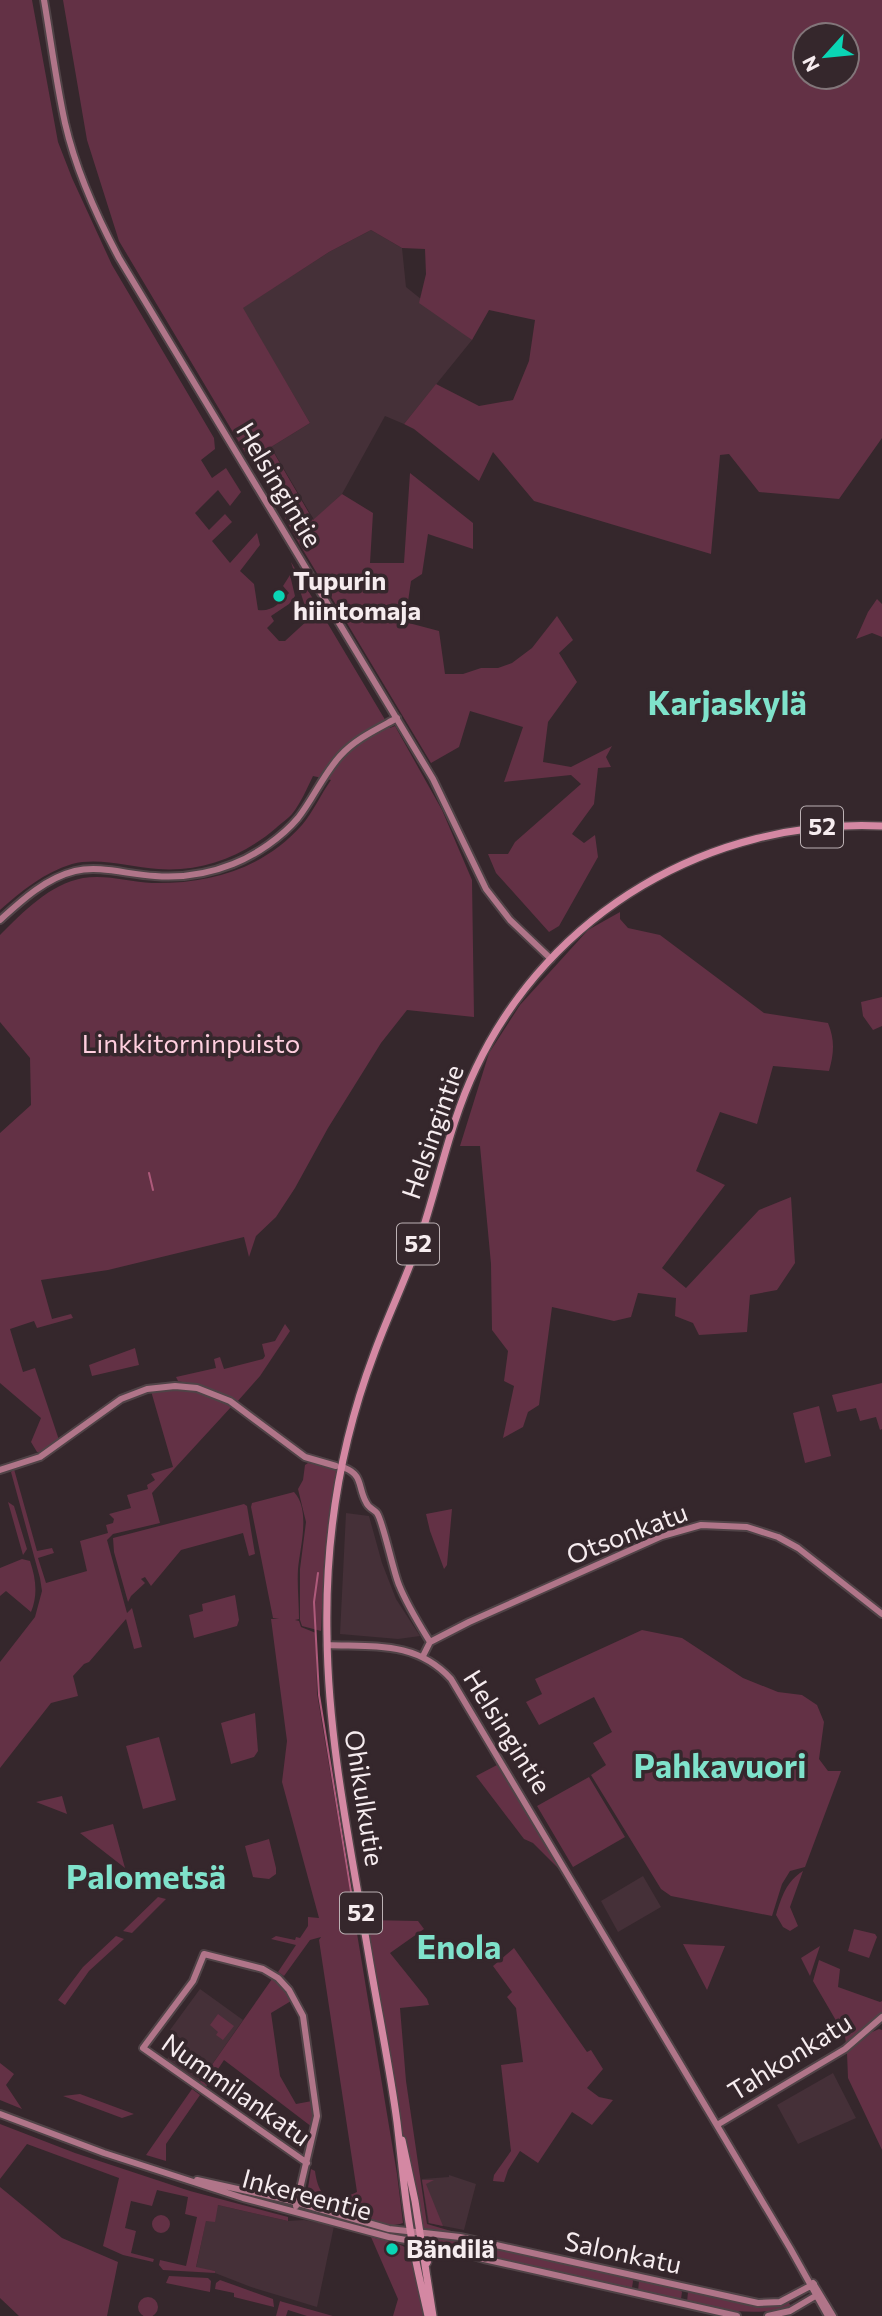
<svg xmlns="http://www.w3.org/2000/svg" width="882" height="2316" font-family="Commissioner,sans-serif">
<style>
.built{fill:#453038}
.green{fill:#633145;fill-rule:evenodd}
.lines{fill:none;stroke-linecap:round;stroke-linejoin:round}
.stream{stroke:#ae5a7b;stroke-width:2}
.secondary-casing{stroke:#504347;stroke-width:10}
.primary-casing{stroke:#504347;stroke-width:10}
.secondary{stroke:#b07589;stroke-width:6}
.primary{stroke:#d488a3;stroke-width:7}
.poi-dot{fill:#0ad5b5;stroke:#35272c;stroke-width:2.5}
.labels{text-anchor:middle;stroke-width:7;stroke-linejoin:round;paint-order:stroke}
.shield{fill:#35272c;stroke:#bcb1b4;stroke-width:2}
.shield-label{font-size:24px;font-weight:bold;fill:#f6ecef}
.street-label{font-size:26px;fill:#f6ecef;stroke:#35272c}
.poi-label{font-size:26px;font-weight:bold;fill:#f6ecef;stroke:#35272c;text-anchor:start}
.park-label{font-size:26px;fill:#fecede;stroke:#35272c}
.district-label{font-size:33px;font-weight:bold;fill:#7fe2cb;stroke:#35272c}
</style>
<rect width="100%" height="100%" fill="#35272c"/>
<path class="built" d="M371,230L402,248L406,287L472,340L404,424L385,416L342,494L314,520L271,447L310,423L242,308L329,252Z
M346,1513L369,1516L382,1563L396,1599L420,1636L398,1639L340,1634Z
M643,1876L661,1907L618,1932L601,1901Z
M200,1989L243,2020L200,2082L167,2059L181,2039L170,2030Z
M833,2073L856,2118L798,2144L777,2105Z
M449,2175L476,2184L464,2230L428,2223L422,2179L449,2177Z
M218,2205L288,2221L304,2220L334,2226L317,2307L251,2287L215,2273V2271L196,2268L206,2220Z"/>
<path class="green" d="M0,0H32L58,142L72,178L112,265L214,438L215,449L201,460L212,478L226,468L241,492L230,506L218,490L195,513L209,530L225,514L232,522L212,541L230,563L257,533L260,545L240,571L254,584L258,610C272,612 280,603 289,593L283,586L290,575L295,596L289,604L271,616L274,621L267,628L279,641H285L309,619L291,562L390,728L395,726L442,810L472,880L474,1017L407,1010L381,1043L328,1128L295,1188L276,1217L256,1236L249,1257L244,1237L108,1270L41,1280L52,1319L71,1314L73,1318L37,1328L34,1321L10,1329L23,1372L35,1368L59,1440L42,1452H37L31,1442L41,1418L0,1383V1133L31,1105L30,1058L0,1022V935C23,912 50,884 83,878C106,874 130,882 152,883C209,884 263,869 302,825C313,812 321,794 331,780L313,776C307,788 301,803 292,814C288,819 281,823 276,828C242,857 203,872 158,869C130,867 99,857 72,864C45,872 21,891 0,910Z
M63,0H882V438L839,499L759,492L729,454L720,455L711,554L534,501L493,452L479,481L414,429L404,424L436,384L479,406L513,400L529,361L535,320L489,310L472,340L419,303L426,274L425,249L402,248L371,230L329,252L243,308L310,423L271,447L246,454L119,241L87,140ZM805,35H847V77H805Z
M274,453L313,520L342,494L373,513L370,563H404L410,473L473,523V549L428,534L422,574L411,581L405,622L439,631L445,674H463L481,668H498L512,663L532,648L557,616L573,640L559,653L577,682L548,722L543,762L571,767L612,746L606,757L611,767L598,768L594,804L572,834L584,843L595,835L598,857L559,926L549,932L496,873L488,854H508L515,842L581,784L571,775L504,782L523,727L470,711L459,747L431,763L297,540L256,464Z
M877,599L882,604V637L872,633L856,639L868,612Z
M620,912V919L628,928L660,935L764,1013L828,1023C835,1040 834,1053 829,1071L773,1066L757,1124L720,1112L696,1171L725,1185L662,1268L686,1288L759,1210L791,1197L795,1263L777,1290L750,1295L747,1332L699,1335L693,1323L675,1316L676,1298L638,1293L631,1317L614,1321L552,1307L539,1405L528,1412L523,1427L503,1438L514,1386L504,1381L508,1351L492,1330L491,1264L480,1146H460L489,1053L520,1005L588,930Z
M882,997V1026L873,1030L863,1016L861,1002Z
M285,1324L290,1331L260,1376L237,1402L210,1389L178,1381L176,1377L216,1368L214,1359L220,1357L224,1369L263,1359L265,1356L262,1344L275,1341Z
M135,1348L139,1365L92,1376L89,1365Z
M882,1383V1429L880,1430L876,1417L860,1421L856,1408L837,1412L832,1395Z
M171,1389L197,1391L232,1406L152,1493L160,1523L113,1534L107,1540L127,1613L132,1608L142,1647L134,1649L126,1619L89,1662L84,1664L73,1676L78,1696L51,1703L0,1768V1662L35,1617L42,1591L40,1578L11,1472L14,1469L37,1551L52,1548L54,1553L38,1558L46,1583L87,1571L80,1541L108,1533L106,1525L113,1523L114,1519L109,1514L131,1508L127,1495L148,1489L147,1485L155,1480L151,1474L173,1467L151,1391Z
M819,1406L831,1456L805,1463L793,1413Z
M308,1463L337,1468L324,1563L321,1631L302,1626L300,1620V1569L306,1522L298,1489L303,1480L305,1465Z
M294,1492C311,1510 300,1547 298,1569C297,1585 299,1603 299,1619L295,1620L299,1621L301,1627L316,1633L317,1693L397,2174L403,2223C380,2231 359,2213 338,2205C329,2201 319,2200 309,2198L307,2194L311,2169L315,2171C319,2201 332,2204 357,2192L319,1940L321,1937L310,1940L284,1976L278,1972L296,1945L271,1939L276,1936L295,1940L296,1937L300,1938L308,1926V1917L319,1918L282,1782L287,1741L271,1619H279L273,1618L251,1507L252,1503Z
M8,1502L14,1506L27,1549L23,1555Z
M244,1504L247,1506L255,1554L249,1556L243,1533L181,1550L151,1586L145,1577L141,1579L145,1583L131,1596L128,1602L114,1552L113,1538Z
M452,1509L447,1565L444,1569L430,1531L426,1514Z
M22,1559L30,1561C36,1579 38,1595 31,1612L6,1591L0,1596V1568Z
M235,1595L239,1620L237,1626L194,1638L189,1615L203,1611L202,1604Z
M642,1630L682,1638L743,1678L778,1692L802,1695L817,1705L824,1722L819,1759L828,1771H841L805,1867L790,1871L782,1884L772,1916L671,1896L661,1889L591,1775L606,1765L593,1743L612,1732L594,1697L539,1725L526,1702L542,1694L535,1679Z
M255,1713L258,1751L254,1757L231,1764L221,1723Z
M159,1737L176,1800L143,1809L126,1746Z
M497,1765L562,1872L533,1843L524,1839L476,1776Z
M589,1777L625,1837L573,1867L537,1806Z
M62,1796L67,1814L36,1802Z
M113,1824L125,1868L80,1833Z
M269,1839L276,1868V1874L269,1879L253,1877L245,1846Z
M803,1871L790,1907L798,1926L790,1931L783,1927L776,1915C782,1896 786,1882 803,1871Z
M158,1897L166,1899L132,1933L123,1931Z
M366,1920L418,1921L424,1929L390,1953L427,1999L429,2005L400,2008L406,2081L427,2224L458,2233L422,2228L399,2119Z
M854,1929L875,1934L877,1937L869,1958L848,1951Z
M116,1936L124,1939L89,1971L65,2005L58,2000L83,1967Z
M683,1944L725,1946L707,1990Z
M820,1946L810,1976L801,1958Z
M514,1948L587,2052L591,2050L603,2069L587,2088L599,2097L613,2100L592,2125L572,2112L538,2163L520,2151L508,2170L504,2182L493,2181L494,2175L511,2151L501,2065L523,2062L516,2008L507,1997L512,1992L493,1966Z
M819,1960L840,1969L838,1987L880,2002L882,2001V2013L880,2016L846,2044L845,2036L813,1981Z
M272,1979L286,1991L291,2001L271,2013L280,2076L296,2104L312,2101V2127L224,2060L206,2087L200,2082Z
M218,2014L234,2026L223,2040L216,2035L218,2032L210,2025Z
M879,2029L882,2030V2150L848,2078L847,2053L872,2032Z
M0,2063L14,2074L6,2085L22,2109L0,2100Z
M192,2089L200,2095L166,2144V2161L146,2155Z
M80,2094L134,2114L122,2118L63,2096Z
M0,2124L75,2153L190,2191L288,2217V2221L218,2205L215,2222L206,2221L196,2267L215,2271V2273L163,2270L159,2265L160,2260L186,2266L197,2217L185,2214L188,2197L157,2190L152,2206L131,2201L125,2228L136,2231L131,2253L154,2259L153,2262L123,2255L103,2246L119,2178L27,2144L0,2179Z
M422,2180H434L426,2184L443,2226L429,2223Z
M0,2187L62,2238L118,2262L107,2316H19L0,2298Z
M152 2224a9 9 0 1 1 18 0a9 9 0 1 1-18 0Z
M371,2237C385,2241 404,2242 412,2254L425,2316H393L398,2299Z
M426,2237L488,2246L489,2255L478,2256L424,2238Z
M500,2248L631,2277L633,2281L632,2288L630,2289L495,2259L496,2250Z
M169,2276L208,2278L211,2281L210,2292L166,2283Z
M220,2280L273,2299L274,2307L234,2297V2293L215,2289L216,2283Z
M642,2280L679,2288L682,2292L681,2299L638,2291L639,2281Z
M691,2291C722,2298 757,2313 788,2302L792,2307C758,2316 721,2311 687,2302L688,2292Z
M138 2307a10 10 0 1 1 20 0a10 10 0 1 1-20 0Z
M280,2301L283,2302L333,2316H307L288,2310L286,2316H276Z"/>
<g class="lines">
<path class="stream" d="M149,1173L153,1190
M318,1573L314,1602L319,1695L353,1904"/>
<g class="secondary-casing">
<path id="secondary" d="M44,0C51,41 56,82 65,123C76,171 96,215 119,258L433,779L486,889L510,920L551,959
M0,920C22,900 46,878 75,871C101,865 129,875 155,876C181,878 208,874 233,864C256,855 282,837 298,818C313,799 323,775 340,756C355,739 377,729 397,718
M345,1468C363,1475 358,1488 366,1502C368,1508 374,1509 377,1513C383,1521 393,1571 399,1585C407,1605 419,1624 430,1642
M0,1470L40,1457L121,1399L147,1389L175,1386L197,1388L230,1401L305,1457L336,1466
M327,1645C375,1647 416,1641 451,1679L790,2248L828,2316
M423,1656L430,1642L469,1622L662,1536L701,1525L747,1527L778,1537L798,1548L882,1614
M0,2114L104,2153L243,2198L389,2237L429,2244L484,2259L737,2316
M717,2125L845,2049L882,2017
M197,2180L288,2200L389,2229L460,2237L758,2303L780,2302L814,2284
M296,2206L317,2116L303,2016L289,1990L278,1978L263,1969L204,1954L193,1981L143,2048L307,2163
M813,2283L833,2316
M768,2316L790,2311L817,2295"/>
</g>
<g class="primary-casing">
<path id="primary" d="M402,2140L415,2201L433,2316
M427,2263L431,2251L443,2248
M428,2316C423,2293 417,2269 413,2246C405,2205 402,2163 397,2122C390,2069 379,2016 370,1963C352,1854 328,1745 327,1635C325,1539 340,1444 374,1354C388,1315 407,1277 420,1238C439,1181 450,1122 476,1068C550,912 711,818 882,826"/>
</g>
<use href="#secondary" class="secondary"/>
<use href="#primary" class="primary"/>
</g>
<g class="poi-dot">
<circle cx="279" cy="596" r="7"/>
<circle cx="392" cy="2249" r="7"/>
</g>
<g class="labels">
<g class="shield">
<rect x="801" y="806.5" width="42" height="41" rx="5"/>
<rect x="397" y="1223.5" width="42" height="41" rx="5"/>
<rect x="340" y="1892.5" width="42" height="41" rx="5"/>
</g>
<g class="shield-label">
<text x="822" y="835">52</text>
<text x="418" y="1252">52</text>
<text x="361" y="1921">52</text>
</g>
<g class="street-label">
<text transform="translate(279 485) rotate(59)" y="9">Helsingintie</text>
<text transform="translate(433 1132) rotate(-71)" y="9">Helsingintie</text>
<text transform="translate(627 1534) rotate(-21)" y="9">Otsonkatu</text>
<text transform="translate(507 1732) rotate(58)" y="9">Helsingintie</text>
<text transform="translate(364 1798) rotate(81)" y="9">Ohikulkutie</text>
<text transform="translate(790 2057) rotate(-32)" y="9">Tahkonkatu</text>
<text transform="translate(236 2090) rotate(35)" y="9">Nummilankatu</text>
<text transform="translate(307 2195) rotate(15)" y="9">Inkereentie</text>
<text transform="translate(623 2253) rotate(12)" y="9">Salonkatu</text>
</g>
<g class="poi-label">
<text x="293" y="590">Tupurin<tspan x="293" dy="30">hiintomaja</tspan></text>
<text x="406" y="2258">Bändilä</text>
</g>
<g class="park-label">
<text x="191" y="1053">Linkkitorninpuisto</text>
</g>
<g class="district-label">
<text x="727" y="715">Karjaskylä</text>
<text x="720" y="1778">Pahkavuori</text>
<text x="146" y="1889">Palometsä</text>
<text x="459" y="1959">Enola</text>
</g>
</g>
<g transform="translate(826 56) rotate(243)"><circle r="33" fill="#35272c" stroke="#82767a" stroke-width="2"/>
<path d="M0-5L12 26L0 18L-12 26Z" fill="#0ad5b5"/>
<text y="-10" font-size="19" font-weight="bold" text-anchor="middle" fill="#f6ecef">N</text>
</g>
</svg>
